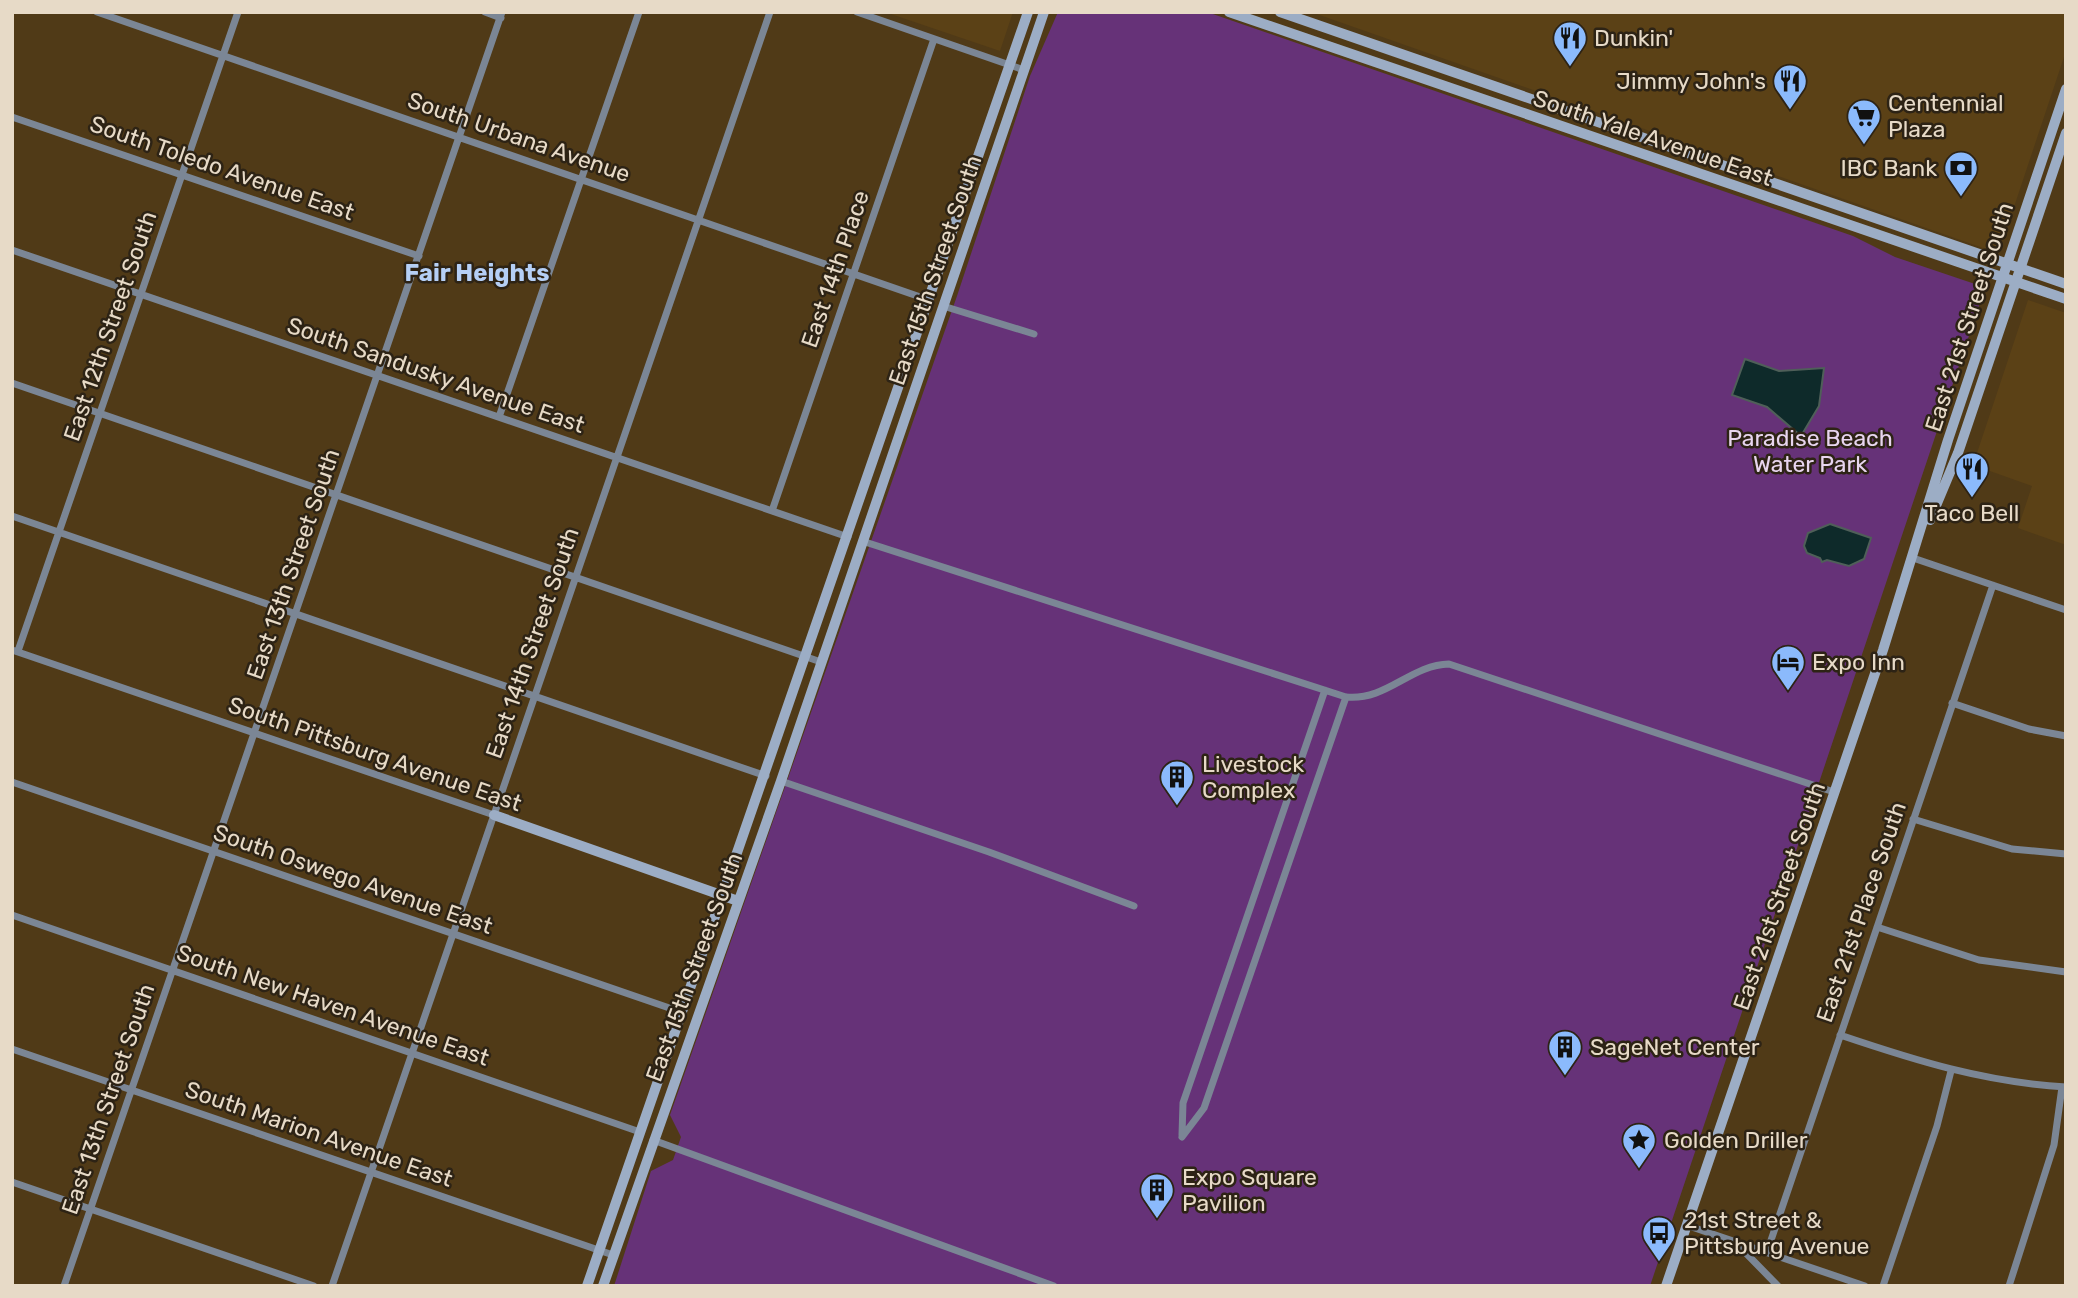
<svg xmlns="http://www.w3.org/2000/svg" width="2078" height="1298" font-family="Rubik,sans-serif">
<style>
.built{fill:#5b4116}
.green{fill:#663278}
.water{fill:#0e2a2a;stroke:#4f5f59;stroke-width:2}
.lines{fill:none;stroke-linecap:round;stroke-linejoin:round}
.street{stroke:#7b8695;stroke-width:7}
.secondary{stroke:#9cadc5;stroke-width:10}
.labels{text-anchor:middle;stroke-width:5;stroke-linejoin:round;paint-order:stroke}
.poi-label{font-size:23px;fill:#e7dac7;stroke:#2d2315;text-anchor:start}
.street-label{font-size:23px;fill:#e7dac7;stroke:#2d2315}
.park-label{font-size:23px;fill:#e8d5ef;stroke:#2d2315}
.neighbourhood-label{font-size:24px;font-weight:bold;fill:#b5cff5;stroke:#2d2315}
</style>
<rect width="100%" height="100%" fill="#503a17"/>
<path class="built" d="M885,12H1013L1000,51Z
M1311,12H2066V51L2003,240L1999,246L1986,249Z
M2028,300L2066,313V545L2018,528L2032,486L1973,465Z"/>
<path class="green" d="M1058,12H1207L1853,236L1895,257L1978,285L1983,294L1650,1286H614L651,1171L673,1160L681,1137L670,1115L957,296L1030,76Z"/>
<path class="water" d="M1745,359L1779,371L1824,368L1819,406L1801,436L1767,407L1732,395Z
M1830,524L1871,538L1864,559L1849,566L1827,560L1822,562L1820,558L1807,553L1804,546L1808,533Z"/>
<g class="lines">
<path class="street" d="M97,12L929,300
M485,12L501,18
M857,12L1024,70
M12,117L419,256
M12,250L848,537
M943,306L1034,334
M12,383L821,662
M499,417L639,12
M772,511L934,39
M12,516L766,776
M862,541L1346,697C1387,701 1410,665 1449,664L1834,792
M1913,558L2066,610
M12,650L494,815
M18,651L238,12
M1952,703L2029,729L2066,736
M781,781L989,852L1134,906
M12,782L681,1012
M1913,819L2012,849L2066,854
M12,915L640,1132
M1877,927L1979,960L2066,972
M1840,1035C1917,1061 1984,1082 2066,1087
M12,1049L613,1255
M1182,1135L1183,1103L1325,690
M1182,1137L1204,1108L1346,697
M653,1140L1054,1286
M12,1182L314,1286
M1686,1225L1865,1286
M1737,1244L1778,1286
M1767,1252L1993,585
M64,1286L502,12
M332,1286L770,12
M1883,1286L1937,1126L1951,1071
M2009,1286L2054,1145L2062,1087"/>
<path class="secondary" d="M1229,12L2066,299
M1280,12L2066,284
M1930,520L1958,453L2066,133
M494,815L738,901
M587,1286L1028,12
M603,1286L781,781L1044,12
M1666,1286L1883,650L1948,440L2066,89"/>
</g>
<defs>
<g id="restaurant-pin" transform="scale(1.75)"><path d="M0 17L-7.5 6A9.5 9.5 0 1 1 7.5 6Z" fill="#8bbafc" stroke="#2d2315"/><path d="M-5-6h1v4h1v-4h1v4h1v-4h1v5L-1.5 .5V6h-2V.5L-5-1ZM5-6V6H3V1.5H1.5Q1.5-4 5-6Z" fill="#111"/></g>
<g id="supermarket-pin" transform="scale(1.75)"><path d="M0 17L-7.5 6A9.5 9.5 0 1 1 7.5 6Z" fill="#8bbafc" stroke="#2d2315"/><path d="M-6-5.5h2.5l.6 2H6L4.5 2H-2.5L-4.4-4H-6ZM-1.5 3.2a1.3 1.3 0 1 0 .1 0ZM3 3.2a1.3 1.3 0 1 0 .1 0Z" fill="#111"/></g>
<g id="bank-pin" transform="scale(1.75)"><path d="M0 17L-7.5 6A9.5 9.5 0 1 1 7.5 6Z" fill="#8bbafc" stroke="#2d2315"/><path d="M-6-4H6V4H-6ZM0-2.3a2.3 2.3 0 1 0 0 4.6a2.3 2.3 0 1 0 0-4.6Z" fill="#111"/></g>
<g id="hotel-pin" transform="scale(1.75)"><path d="M0 17L-7.5 6A9.5 9.5 0 1 1 7.5 6Z" fill="#8bbafc" stroke="#2d2315"/><path d="M-6-4.5h1.5V1H6V5H4.5V3h-9V5H-6ZM-4 0a1.8 1.8 0 1 1 3.6 0ZM.5 0V-2.5h3Q6-2.5 6 0Z" fill="#111"/></g>
<g id="building-pin" transform="scale(1.75)"><path d="M0 17L-7.5 6A9.5 9.5 0 1 1 7.5 6Z" fill="#8bbafc" stroke="#2d2315"/><path d="M-4-6H4V6H1V3H-1V6H-4ZM-2.5-4.3h1.7v1.8h-1.7ZM.8-4.3h1.7v1.8H.8ZM-2.5-1h1.7V.8h-1.7ZM.8-1h1.7V.8H.8Z" fill="#111"/></g>
<g id="sight-pin" transform="scale(1.75)"><path d="M0 17L-7.5 6A9.5 9.5 0 1 1 7.5 6Z" fill="#8bbafc" stroke="#2d2315"/><path d="M0-6L1.8-2.2L6-1.7L2.9 1.2L3.7 5.4L0 3.3L-3.7 5.4L-2.9 1.2L-6-1.7L-1.8-2.2Z" fill="#111"/></g>
<g id="bus-pin" transform="scale(1.75)"><path d="M0 17L-7.5 6A9.5 9.5 0 1 1 7.5 6Z" fill="#8bbafc" stroke="#2d2315"/><path d="M-5-6H5V4H4V6H2V4H-2V6H-4V4H-5ZM-3.5-4V0h7V-4ZM-3.5 1.2v1.5H-2V1.2ZM2 1.2v1.5H3.5V1.2Z" fill="#111"/></g>
</defs>
<g fill-rule="evenodd">
<use href="#restaurant-pin" x="1570" y="38"/>
<use href="#restaurant-pin" x="1790" y="81"/>
<use href="#supermarket-pin" x="1864" y="116"/>
<use href="#bank-pin" x="1961" y="168"/>
<use href="#restaurant-pin" x="1972" y="469"/>
<use href="#hotel-pin" x="1788" y="662"/>
<use href="#building-pin" x="1177" y="777"/>
<use href="#building-pin" x="1565" y="1047"/>
<use href="#sight-pin" x="1639" y="1140"/>
<use href="#building-pin" x="1157" y="1190"/>
<use href="#bus-pin" x="1659" y="1233"/>
</g>
<g class="labels">
<g class="poi-label">
<text x="1594" y="46">Dunkin'</text>
<text x="1766" y="89" text-anchor="end">Jimmy John's</text>
<text x="1888" y="111">Centennial<tspan x="1888" dy="26">Plaza</tspan></text>
<text x="1937" y="176" text-anchor="end">IBC Bank</text>
<text x="1972" y="521" text-anchor="middle">Taco Bell</text>
<text x="1812" y="670">Expo Inn</text>
<text x="1202" y="772">Livestock<tspan x="1202" dy="26">Complex</tspan></text>
<text x="1590" y="1055">SageNet Center</text>
<text x="1664" y="1148">Golden Driller</text>
<text x="1182" y="1185">Expo Square<tspan x="1182" dy="26">Pavilion</tspan></text>
<text x="1684" y="1228">21st Street &amp;<tspan x="1684" dy="26">Pittsburg Avenue</tspan></text>
</g>
<g class="street-label">
<text transform="translate(519 137) rotate(19)" y="8">South Urbana Avenue</text>
<text transform="translate(1653 138) rotate(19)" y="8">South Yale Avenue East</text>
<text transform="translate(222 168) rotate(19)" y="8">South Toledo Avenue East</text>
<text transform="translate(835 269) rotate(-71)" y="8">East 14th Place</text>
<text transform="translate(935 270) rotate(-71)" y="8">East 15th Street South</text>
<text transform="translate(1969 317) rotate(-72)" y="8">East 21st Street South</text>
<text transform="translate(110 326) rotate(-71)" y="8">East 12th Street South</text>
<text transform="translate(436 375) rotate(19)" y="8">South Sandusky Avenue East</text>
<text transform="translate(293 564) rotate(-71)" y="8">East 13th Street South</text>
<text transform="translate(532 643) rotate(-71)" y="8">East 14th Street South</text>
<text transform="translate(375 754) rotate(19)" y="8">South Pittsburg Avenue East</text>
<text transform="translate(353 879) rotate(19)" y="8">South Oswego Avenue East</text>
<text transform="translate(1779 896) rotate(-71)" y="8">East 21st Street South</text>
<text transform="translate(1861 912) rotate(-71)" y="8">East 21st Place South</text>
<text transform="translate(694 967) rotate(-70)" y="8">East 15th Street South</text>
<text transform="translate(333 1005) rotate(19)" y="8">South New Haven Avenue East</text>
<text transform="translate(108 1099) rotate(-71)" y="8">East 13th Street South</text>
<text transform="translate(319 1134) rotate(19)" y="8">South Marion Avenue East</text>
</g>
<g class="park-label">
<text x="1810" y="446">Paradise Beach<tspan x="1810" dy="26">Water Park</tspan></text>
</g>
<g class="neighbourhood-label">
<text x="477" y="281">Fair Heights</text>
</g>
</g>
<rect width="2078" height="1298" fill="none" stroke="#e7dac7" stroke-width="28"/>
</svg>
